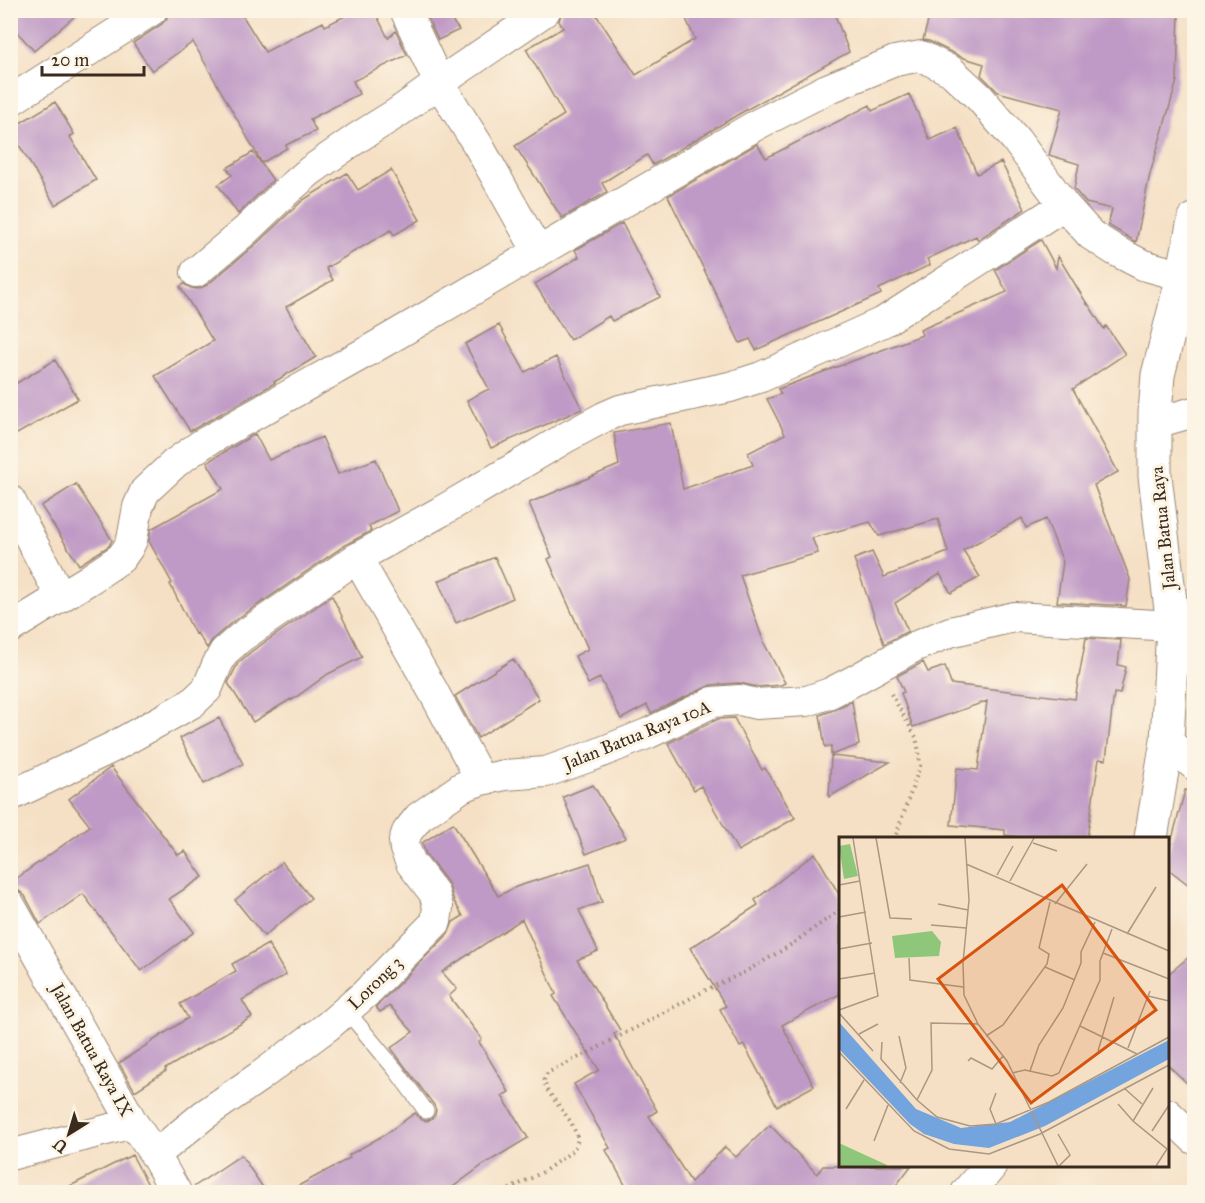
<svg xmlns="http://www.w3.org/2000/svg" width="1205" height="1203" font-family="'IM FELL Great Primer',serif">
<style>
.building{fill:#bf9ac6}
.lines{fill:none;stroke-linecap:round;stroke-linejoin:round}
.service-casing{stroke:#988572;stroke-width:17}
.minor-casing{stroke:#988572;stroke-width:32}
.secondary-casing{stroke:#988572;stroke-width:35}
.path{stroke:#988572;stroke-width:4;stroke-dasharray:1.5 4.5;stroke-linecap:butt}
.service{stroke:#fff;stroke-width:15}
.minor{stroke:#fff;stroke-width:30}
.secondary{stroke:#fff;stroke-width:33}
.labels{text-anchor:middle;stroke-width:6;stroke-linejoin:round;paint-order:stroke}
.street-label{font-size:18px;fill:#3b2a1e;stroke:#fcf5e5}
.inset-road{fill:none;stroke:#ab9782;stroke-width:1.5}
.view{fill:#d7540e;fill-opacity:0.15;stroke:#d7540e;stroke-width:3}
.inset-edge{fill:none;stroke:#3b2a1e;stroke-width:3}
</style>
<rect width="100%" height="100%" fill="#fcf5e5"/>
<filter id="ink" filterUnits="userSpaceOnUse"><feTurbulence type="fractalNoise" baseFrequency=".0167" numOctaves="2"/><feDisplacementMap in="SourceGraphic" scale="12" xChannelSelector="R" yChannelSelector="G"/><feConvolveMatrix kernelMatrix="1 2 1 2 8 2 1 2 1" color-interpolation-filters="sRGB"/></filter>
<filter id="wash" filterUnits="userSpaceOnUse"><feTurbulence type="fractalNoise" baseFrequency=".008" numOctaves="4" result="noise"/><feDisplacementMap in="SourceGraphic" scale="24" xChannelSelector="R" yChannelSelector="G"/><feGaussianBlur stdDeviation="1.35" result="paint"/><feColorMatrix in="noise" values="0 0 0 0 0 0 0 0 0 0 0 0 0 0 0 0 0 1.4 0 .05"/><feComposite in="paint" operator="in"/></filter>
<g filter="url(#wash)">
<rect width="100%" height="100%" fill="#f5e0c5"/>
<g id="blocks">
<path class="building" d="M10,10H82L34,51L10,24Z
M169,10H239L265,52L323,22L325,26L357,10H374L388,38L396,31L407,55L353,81L359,94L310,119L316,131L286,145L287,148L262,163L193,42L152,71L133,43L162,24L167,18Z
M424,10H444L459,30L438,40Z
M562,10H593L636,75L695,39L682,10H833L849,52L739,114L653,165L647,155L602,183L607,192L562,218L515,146L564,115L526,49L563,28L559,21Z
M931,10H1179L1177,81L1150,174L1136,242L1108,225L1112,209L1086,203L1074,189L1079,164L1049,155L1062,109L998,92L981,75L984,64L961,57L929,41L923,40Z
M909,94L930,140L957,128L977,174L1001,162L1025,209L978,240L976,236L927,259L930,265L879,289L881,294L756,350L750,339L740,343L668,196L757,144L766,158L870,105L872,111Z
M55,102L74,134L70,137L96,180L55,205L10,130V129Z
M253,152L273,180L238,214L218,185L232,175L227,168Z
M391,170L420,220L394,235L391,230L326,268L333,280L286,307L316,357L274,382L275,383L190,431L155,376L213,341L180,287L184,284L191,288L198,289L207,285L256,244L303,200L347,173L358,190Z
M622,223L660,297L612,321L609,316L570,340L535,284L579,257L575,250Z
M1041,240L1056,268L1058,256L1087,304V302L1104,329L1106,326L1125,354L1073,389L1118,472L1094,485L1130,579L1126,606L1057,602L1063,562L1046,519L1026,528L1022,518L963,550L980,577L951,593L940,574L895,603L908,631L884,644L854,559L872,552L884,577L948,552L938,519L879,536L870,522L812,538L818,553L740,575L764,643L785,683L781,685L758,687L739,683L711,685L651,713L647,705L621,719L600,678L588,684L575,656L588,649L548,559L552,557L529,503L619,465L614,433L671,423L683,489L753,465L748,453L785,434L767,399L781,394L778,389L922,335L920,330L1007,292L995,270Z
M499,325L525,372L556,357L582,409L491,448L467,400L489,389L465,344Z
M55,360L78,399L10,438V387Z
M255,434L269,460L322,437L338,474L376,459L398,511L369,526L371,531L347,544L231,623L213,639L207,648L197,633L195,634L170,584L172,583L149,541L151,529L223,489L207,462Z
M76,484L112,540L109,546L79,565L41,506Z
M495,557L513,598L456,623L438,581Z
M332,596L362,657L328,674L292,700L291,699L253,722L228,683L238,663L252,651Z
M1086,638L1121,640L1118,665L1126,667L1120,694L1114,693L1106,760L1099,759L1087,838H1030L1005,835V830L951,825L957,768L978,770L987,701L913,727L901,693L904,692L897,676L923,662L928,672L945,666L951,684L1075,699Z
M513,659L539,699L478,738L455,696Z
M852,701L859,745L831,755V746L825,747L820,715L836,709Z
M219,718L243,764L204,784L180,738Z
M734,718L762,770L765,768L795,818L738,851L701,786L694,790L668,743L718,719Z
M831,756L890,762L829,797Z
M111,767L178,855L185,851L203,877L169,899L194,932L141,971L83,894L40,924L25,896L18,890L10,888V883L90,826L69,799Z
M593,785L626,838L586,854L563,797Z
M1185,790L1194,791V889L1167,868V858Z
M453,823L498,896L516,887L590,863L602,902L579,910L598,951L577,960L620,1030L614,1034L657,1111L649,1116L691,1182L725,1147L736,1157L770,1125L817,1174L823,1166H911L891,1192H629L606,1150L610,1148L574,1084L599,1070L553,996L556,994L522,919L442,972L457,989L449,996L482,1039L479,1042L509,1092L502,1096L528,1138L483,1165L446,1192H287L350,1158L349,1155L384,1135L415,1113L422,1120L427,1121L431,1119L435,1115L436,1110L434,1105L391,1048L413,1032L390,1006L380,1012L376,1007L448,934L453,922L463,916L455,903L448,883L426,854L422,843Z
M815,853L840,896V994L782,1025L814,1086L777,1106L744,1045L740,1047L720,1009L726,1006L690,948L758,905L755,900Z
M282,862L311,898L264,936L235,900Z
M268,944L286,975L242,1000L252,1017L165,1069L166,1071L135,1091L119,1063L188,1018L180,1004L236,971L232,964Z
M1194,953V1090L1167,1064V975Z
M132,1155L152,1192H58Z
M241,1155L266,1192H193L192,1188Z"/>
</g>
</g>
<g filter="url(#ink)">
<use href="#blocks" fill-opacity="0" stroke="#988572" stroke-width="1.5"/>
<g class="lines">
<g class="service-casing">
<path id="service" d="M346,1010L395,1069L426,1111"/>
</g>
<g class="minor-casing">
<path id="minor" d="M405,10L439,83L478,145L538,252
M10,101L152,10
M196,272L245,231L288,190L310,171L357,138L397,113L439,83L545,11
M1155,423L1194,412
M10,500L61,597
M357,558L433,691L481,780
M10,628L90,579L121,558L128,548L132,540L138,507L145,491L175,463L202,444L368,351L758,124L827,89L895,61L921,56L951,71L980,98L1016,140L1064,205L1091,235L1116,251L1143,265L1183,276
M1167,741L1194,765
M10,796L113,747L192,703L207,689L217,665L224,652L241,637L357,558L440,512L565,438L604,417L620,410L730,387L761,377L885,321L1064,205
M10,905L133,1123L155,1155L176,1192
M1168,1114L1194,1139
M10,1155L133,1123
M155,1155L204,1115L259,1077L328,1026L365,994L436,922L438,907L434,893L411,863L405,849L404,841L407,832L419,817L462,787L481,780L505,775L546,772L594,755L649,733L713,702L740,700L756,704L807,701L830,693L853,681L914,647L950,632L1014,617L1173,626"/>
</g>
<g class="secondary-casing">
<path id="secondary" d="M1151,838L1167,741L1173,626L1155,476V413L1158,375L1183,276L1194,220
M968,1192L990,1166"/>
</g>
<path class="path" d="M891,694L916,737L919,752L920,766L895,838
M504,1192L543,1172L571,1152L576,1146L578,1138L571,1122L547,1090L544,1080L547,1073L592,1051L706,990L745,972L786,948L840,910"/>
<use href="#service" class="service"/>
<use href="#minor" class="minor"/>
<use href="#secondary" class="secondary"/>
</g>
</g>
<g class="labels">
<g class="street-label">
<text transform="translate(1163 528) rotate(-96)" y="6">Jalan Batua Raya</text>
<text transform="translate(637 735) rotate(-22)" y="6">Jalan Batua Raya 10A</text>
<text transform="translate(375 983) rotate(-44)" y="6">Lorong 3</text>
<text transform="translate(92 1050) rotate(61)" y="6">Jalan Batua Raya IX</text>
</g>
</g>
<g transform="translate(839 837)">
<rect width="330" height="330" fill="#f5e0c5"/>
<path d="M11,7L19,39L5,42L0,9ZM93,94L102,105L100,119L56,121L53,99ZM0,306L48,328V329H0Z" fill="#8fc77a"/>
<path d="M0,185L77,272L122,291L171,285L330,203V222L206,289L150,311L115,307L85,297L71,287L0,212Z" fill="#73a4dd"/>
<path class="inset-road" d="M37,1L51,81L73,82M126,1L130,63L124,126L125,158L139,187L168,224L219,329M194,6L218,14M127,27L330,114M158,38L174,9M171,44L195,1M0,48L21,44M99,67L129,73M216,67L248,27M0,80L27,75M92,88L127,91M288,97L317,50M0,112L33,106M264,116L330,142M70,121L71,143L124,150M206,130L236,143M0,142L36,136M309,159L330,164M0,173L39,159L14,1M0,176L34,214M241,189L298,217M20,197L39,187M60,199L67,231L61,246M147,199L164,188L208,127L210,117L200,111L211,65M43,205L42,222L78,263L98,280L131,289L157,287L210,265L330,200M289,211L311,154M259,214L275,160M0,215L75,294L110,312L150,317L201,297L330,228M129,224L132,221L153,232L164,219M191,234L200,208L224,171L242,126V115L256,85M173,236L186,233L213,239L220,236L261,143V124L273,92M285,251L303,267M314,251L294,284L328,312L317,329M157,256L151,272L157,287M78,263L93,233L92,186L139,187M279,267L294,284M7,272L25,243M313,294L330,268M219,297L231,318L220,329M35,304L49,268"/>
<path class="view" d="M223,48L317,173L192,266L99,142Z"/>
<rect width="330" height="330" class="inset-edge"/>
</g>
<rect width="1205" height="1203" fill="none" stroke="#fcf5e5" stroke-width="36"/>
<g transform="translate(69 1134) rotate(217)" stroke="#fcf5e5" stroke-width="4.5" paint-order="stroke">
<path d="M0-4.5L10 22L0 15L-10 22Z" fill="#3b2a1e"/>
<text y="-9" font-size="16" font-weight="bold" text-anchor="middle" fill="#3b2a1e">U</text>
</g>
<path d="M42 66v9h102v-9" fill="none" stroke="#3b2a1e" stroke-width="3"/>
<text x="51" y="66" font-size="18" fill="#3b2a1e" stroke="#fcf5e5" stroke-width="4.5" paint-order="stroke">20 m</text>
</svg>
